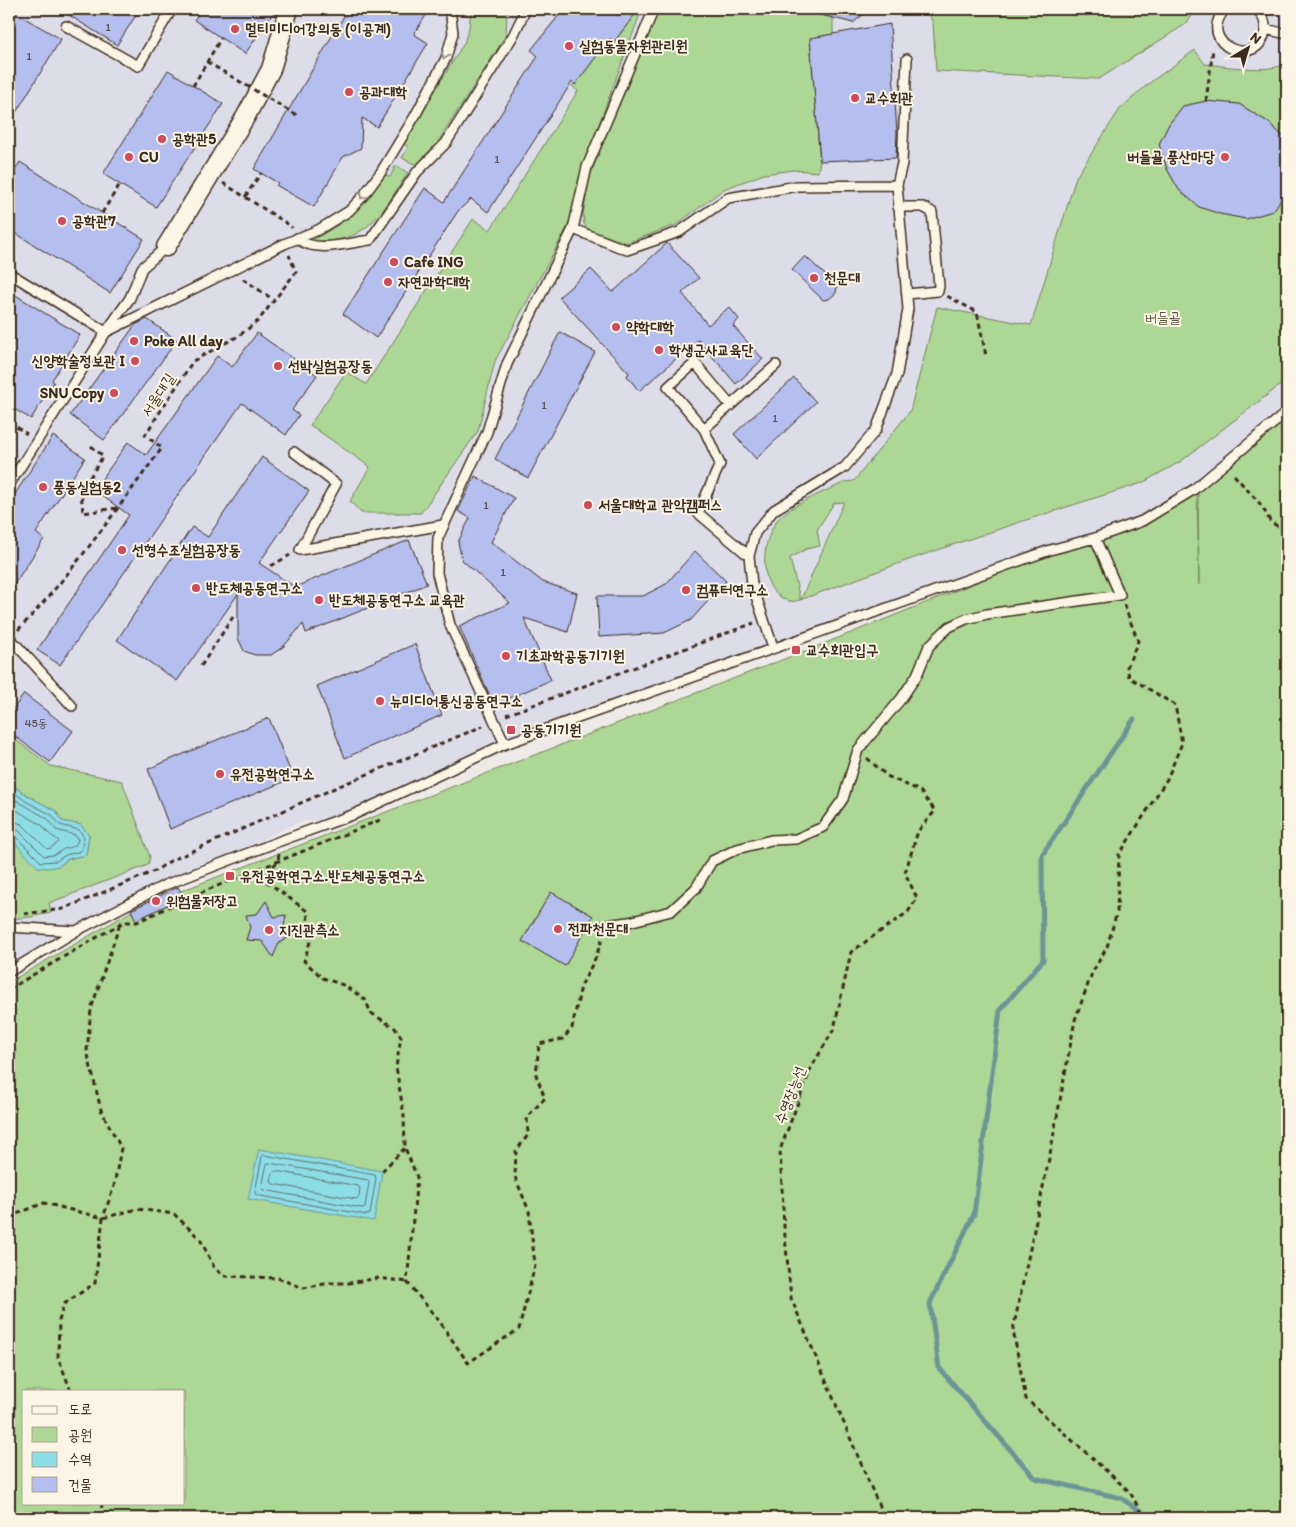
<svg xmlns="http://www.w3.org/2000/svg" width="1296" height="1527" font-family="Itim,'Poor Story',sans-serif">
<style>
.built{fill:#dddde9}
.green{fill:#add794;stroke:#748059;fill-rule:evenodd}
.water{fill:#8ddde7;stroke:#6c9597}
.lines{fill:none;stroke-linecap:round;stroke-linejoin:round}
.shore{stroke:#5c726e;stroke-width:1}
.stream{stroke:#6c9597;stroke-width:5}
.building{fill:#b4beef;stroke:#3b2a1e}
.lane-casing{stroke:#3b2a1e;stroke-width:12}
.street-casing{stroke:#3b2a1e;stroke-width:21}
.path{stroke:#3b2a1e;stroke-width:3;stroke-dasharray:5 4;stroke-linecap:butt}
.lane{stroke:#fcf5e5;stroke-width:9}
.street{stroke:#fcf5e5;stroke-width:18}
.path-bridge{stroke:#3b2a1e;stroke-width:3;stroke-dasharray:5 4;stroke-linecap:butt}
.oneway{stroke:#9c9082}
.poi-dot{fill:#d1495b;stroke:#fcf5e5;stroke-width:2}
.labels{text-anchor:middle;stroke-width:4;stroke-linejoin:round;paint-order:stroke}
.number-label{font-size:12px;fill:#594f52}
.poi-label{font-size:15px;font-weight:bold;fill:#3b2a1e;stroke:#fcf5e5;text-anchor:start}
.park-label{font-size:15px;fill:#58553c;stroke:#fcf5e5}
.street-label{font-size:15px;fill:#3b2a1e;stroke:#fcf5e5}
</style>
<rect width="100%" height="100%" fill="#eeeae7"/>
<filter id="ink" filterUnits="userSpaceOnUse"><feTurbulence type="fractalNoise" baseFrequency=".02" numOctaves="2"/><feDisplacementMap in="SourceGraphic" scale="10" xChannelSelector="R" yChannelSelector="G"/><feConvolveMatrix kernelMatrix="1 2 1 2 8 2 1 2 1" color-interpolation-filters="sRGB"/></filter>
<g filter="url(#ink)">
<path class="built" d="M9,9H1287V412L1233,458L1142,521L505,744L355,814L297,823L165,885L9,972Z"/>
<path class="green" d="M471,9H511L507,13L506,35L495,53L437,143L416,165L402,158L408,147L403,143L464,43L469,28Z
M642,9L583,167L569,224L495,361L478,431L421,513H361L350,501L370,467L310,425L346,372L366,384L473,219L490,230L578,91L572,86L616,19Z
M657,9H819L820,15L833,18V34L810,39L820,161L818,172L794,170L764,174L724,189L676,225L626,243L589,230L584,224L583,215L589,178Z
M926,9H1197L1186,24L1099,79L936,71L933,23Z
M1195,50L1205,64C1226,66 1269,74 1287,63V380L1180,462L1142,483L1020,522L914,558L800,600C797,601 792,602 789,601C788,601 783,599 782,598C757,584 762,539 778,519C790,505 827,491 845,482L854,481L910,411L937,307L1031,325L1076,177L1120,109L1148,84ZM844,502L801,599H800L790,558L806,549L820,546L817,530L834,503Z
M396,165L408,173C380,214 368,245 310,241C345,223 363,208 385,175L390,177Z
M1287,416V1518H9V982L139,907L813,648L1197,494L1199,585L1198,486ZM24,1391H184V1503H24Z
M9,735L51,766L122,781L150,857L148,865L49,903L51,913L31,917L9,919V837L38,866H59L68,859L86,855L89,835L81,825L62,821L56,811L30,797L9,783Z"/>
<path class="water" d="M9,783L30,797L56,811L62,821L81,825L89,835L86,855L68,859L59,866L48,868L38,867L9,837Z
M259,1149L382,1171L374,1221L248,1199Z"/>
<g class="lines">
<path class="shore" d="M9,789L27,802L52,815L60,825L79,830L84,837L81,851L66,855L56,861L41,862L14,835L9,834
M9,796L48,819L56,830L75,835L78,840L75,846L64,849L54,855L44,856L18,830L9,828
M9,806L42,825L49,834L58,840L59,842L51,848L47,849L22,824L9,820
M264,1155L375,1175L376,1178L370,1214L367,1215L256,1195L255,1192L262,1157Z
M269,1163L368,1180L369,1183L365,1207L362,1208L264,1190L262,1187L267,1164Z
M276,1171L358,1186L360,1188L359,1197L356,1199L273,1184L271,1182L273,1173Z"/>
<path class="stream" d="M1134,719L1042,855L1043,960L1000,1010L974,1214L930,1303L939,1368L1035,1478L1121,1498L1150,1518"/>
</g>
<path class="building" d="M9,9L61,39L9,124Z
M59,9H140L117,45Z
M202,9H276L245,54L194,20Z
M348,9H430L414,34L428,43L377,127L362,118L361,148L343,157L314,207L276,185L278,183L254,169Z
M564,9H639L614,42L610,38L575,85L572,82L488,212L471,199L458,211L376,338L343,314L425,188L444,202L538,56L531,50Z
M814,9H870L853,23L814,13Z
M890,24L897,133L896,158L820,161L810,38Z
M168,70L223,104L156,207L103,174Z
M1206,101L1239,104L1268,122L1287,140V191L1273,211L1246,219L1220,214L1199,207L1179,190L1167,169L1159,144L1169,124L1183,106Z
M20,162L144,239L110,293L9,229V180Z
M667,243L699,278L682,293L708,325L729,307L739,319L733,326L763,359L736,384L698,340L639,391L627,376L629,373L559,297L591,269L613,292Z
M805,256L837,286L836,293L829,299L823,300L792,270Z
M9,291L80,335L52,380L54,382L31,419L9,406Z
M147,319L177,340L104,440L70,415L135,325Z
M560,332L595,352L528,478L495,459Z
M257,333L317,375L292,410L299,415L286,435L242,403L60,665L37,650L129,515L94,490L128,442L146,455L217,356L232,367Z
M794,378L816,402L756,459L734,434Z
M53,436L85,458L36,533L44,539L9,592V503Z
M262,457L309,491L259,563L295,587L409,540L427,584L306,633L303,624L283,647L271,655H255L244,651L238,638V594L177,681L117,640L192,527L208,537Z
M475,476L514,498L491,542L543,582L577,593L568,632L524,618L551,680L494,705L459,626L510,603L462,560L458,542L470,518L458,511Z
M695,551L726,581L691,620L664,633L599,637L597,596H643L666,584Z
M415,644L442,715L345,758L317,686Z
M24,694L73,731L50,762L9,732V715Z
M269,718L293,778L170,829L148,769Z
M178,887L184,897L136,920L131,910Z
M551,892L593,916L565,966L522,941Z
M266,901L274,917L286,915L284,926L294,934L279,943L273,957L262,941L246,940L250,927L246,915L257,914Z"/>
<g class="lines">
<g class="lane-casing">
<path id="lane" d="M1225,9C1194,46 1260,71 1265,30C1266,22 1262,14 1256,9
M66,26L138,66L172,9
M1265,29L1287,34
M897,185L902,163L907,59
M898,207H923L932,212L939,286L938,291L907,294
M573,229L627,250L679,232L728,198L797,186L897,185L908,309L897,374L876,430L845,467L774,510L755,533L749,556L752,584L773,647
M297,238C314,254 348,243 370,240L417,172L446,143L513,36L526,9
M9,273L106,332L284,244L318,230L349,211L364,195L381,172L415,116L446,58L453,33L450,9
M731,406L695,363L668,387L704,429L720,464L698,513L749,556
M704,429L776,365
M294,452L336,484L300,550L443,525
M9,485L106,332L130,298L142,268L166,247
M10,638L72,706
M505,744L450,625L437,573L438,538L487,432L507,364L573,229L587,167L654,9
M606,925L629,922L671,911L696,888L712,861L737,849L771,840L796,839L823,827L843,799L858,750L901,699L917,675L929,646L949,627L966,619L987,614L1120,595L1095,538
M9,927L75,931
M9,972L76,931L165,885L280,841L355,814L505,744L1050,550L1095,538L1142,521L1193,490L1287,412"/>
</g>
<g class="street-casing">
<path id="street" d="M166,247L246,116L271,69L289,9"/>
</g>
<path class="path" d="M193,86L221,38
M1206,101L1213,49
M223,183L291,226L292,228
M245,197L261,173
M102,213L120,184
M243,279L274,300
M947,296L977,312L986,356
M9,422L27,434
M91,446L103,456L81,492L83,513L117,508
M1234,475L1262,506L1270,521L1277,526L1287,519
M271,566L290,555
M1124,605L1138,641L1127,667L1129,677L1175,705L1182,743L1167,779L1119,855L1117,912L1107,947L1092,973L1075,1020L1051,1149L1013,1330L1026,1399L1130,1492L1144,1518
M18,630C72,574 116,510 162,448L145,435L193,361L240,335L258,321L296,272L289,255
M201,666L233,617
M506,715L754,623
M867,758L887,776L920,791L935,811L918,831L905,873L917,898L908,912L851,952L834,1029L811,1068L780,1150L784,1226L791,1298L884,1518
M279,854L278,861L262,878L307,911L310,942L304,961L323,978L343,985L365,999L371,1013L395,1028L401,1037L396,1067L404,1116L405,1148L417,1177L407,1282L440,1322L468,1363L519,1329L535,1265L529,1211L515,1177L516,1151L528,1135L527,1117L545,1098L536,1075L539,1044L563,1039L572,1028L581,986L596,957L603,936
M24,914L63,909L155,871L170,861L337,787L483,726
M9,989L123,922H137L185,899L380,820
M382,1171L405,1148
M9,1217L44,1203L103,1218L137,1209L174,1214L200,1239L214,1267L223,1276L278,1278L303,1288L330,1283H349L379,1278L407,1282
M71,1391L58,1357L59,1321L64,1304L95,1283L103,1218L114,1186L121,1148L101,1110L87,1051L91,1009L121,921
M101,1503L104,1518"/>
<use href="#lane" class="lane"/>
<use href="#street" class="street"/>
<path class="path-bridge" d="M207,62L298,116"/>
</g>
<defs><path id="oneway-chevron" d="M-2-3.5L2.5 0L-2 3.5" fill="none" stroke-width="1.6" stroke-linecap="round" stroke-linejoin="round" transform="scale(1.25)"/></defs>
<g class="oneway">
<use href="#oneway-chevron" transform="translate(445 56) rotate(111)"/>
<use href="#oneway-chevron" transform="translate(363 196) rotate(130)"/>
</g>
</g>
<g class="poi-dot">
<circle cx="235" cy="29" r="5"/>
<circle cx="569" cy="46" r="5"/>
<circle cx="349" cy="92" r="5"/>
<circle cx="855" cy="98" r="5"/>
<circle cx="162" cy="139" r="5"/>
<circle cx="129" cy="157" r="5"/>
<circle cx="1225" cy="157" r="5"/>
<circle cx="62" cy="221" r="5"/>
<circle cx="394" cy="262" r="5"/>
<circle cx="814" cy="278" r="5"/>
<circle cx="388" cy="282" r="5"/>
<circle cx="616" cy="327" r="5"/>
<circle cx="134" cy="341" r="5"/>
<circle cx="659" cy="350" r="5"/>
<circle cx="135" cy="361" r="5"/>
<circle cx="278" cy="366" r="5"/>
<circle cx="114" cy="393" r="5"/>
<circle cx="43" cy="487" r="5"/>
<circle cx="588" cy="505" r="5"/>
<circle cx="122" cy="550" r="5"/>
<circle cx="196" cy="588" r="5"/>
<circle cx="686" cy="590" r="5"/>
<circle cx="319" cy="600" r="5"/>
<rect x="791" y="645" width="10" height="10" rx="2.5"/>
<circle cx="506" cy="656" r="5"/>
<circle cx="380" cy="701" r="5"/>
<rect x="506" y="725" width="10" height="10" rx="2.5"/>
<circle cx="220" cy="774" r="5"/>
<rect x="225" y="871" width="10" height="10" rx="2.5"/>
<circle cx="156" cy="901" r="5"/>
<circle cx="558" cy="929" r="5"/>
<circle cx="269" cy="930" r="5"/>
</g>
<g class="labels">
<g class="number-label">
<text x="108" y="31">1</text>
<text x="29" y="60">1</text>
<text x="497" y="163">1</text>
<text x="544" y="409">1</text>
<text x="775" y="422">1</text>
<text x="486" y="509">1</text>
<text x="503" y="576">1</text>
<text x="36" y="727">45동</text>
</g>
<g class="poi-label">
<text x="245" y="34">멀티미디어강의동 (이공계)</text>
<text x="579" y="51">실험동물자원관리원</text>
<text x="359" y="97">공과대학</text>
<text x="865" y="103">교수회관</text>
<text x="172" y="144">공학관5</text>
<text x="139" y="162">CU</text>
<text x="1215" y="162" text-anchor="end">버들골 풍산마당</text>
<text x="72" y="226">공학관7</text>
<text x="404" y="267">Cafe ING</text>
<text x="824" y="283">천문대</text>
<text x="398" y="287">자연과학대학</text>
<text x="626" y="332">약학대학</text>
<text x="144" y="346">Poke All day</text>
<text x="669" y="355">학생군사교육단</text>
<text x="125" y="366" text-anchor="end">신양학술정보관 I</text>
<text x="288" y="371">선박실험공장동</text>
<text x="104" y="398" text-anchor="end">SNU Copy</text>
<text x="53" y="492">풍동실험동2</text>
<text x="598" y="510">서울대학교 관악캠퍼스</text>
<text x="132" y="555">선형수조실험공장동</text>
<text x="206" y="593">반도체공동연구소</text>
<text x="696" y="595">컴퓨터연구소</text>
<text x="329" y="605">반도체공동연구소 교육관</text>
<text x="806" y="655">교수회관입구</text>
<text x="516" y="661">기초과학공동기기원</text>
<text x="390" y="706">뉴미디어통신공동연구소</text>
<text x="521" y="735">공동기기원</text>
<text x="230" y="779">유전공학연구소</text>
<text x="240" y="881">유전공학연구소.반도체공동연구소</text>
<text x="166" y="906">위험물저장고</text>
<text x="568" y="934">전파천문대</text>
<text x="279" y="935">지진관측소</text>
</g>
<g class="park-label">
<text x="1163" y="323">버들골</text>
</g>
<g class="street-label">
<text transform="translate(158 395) rotate(-57)" y="5">서울대길</text>
<text transform="translate(790 1095) rotate(-69)" y="5">수영장능선</text>
</g>
</g>
<rect width="1296" height="1527" fill="none" stroke="#fcf5e5" stroke-width="30"/>
<rect x="15" y="15" width="1266" height="1497" fill="none" stroke="#3b2a1e" stroke-width="2" filter="url(#ink)"/>
<rect x="22" y="1390" width="162" height="115" fill="#fcf5e5" stroke="#afa495"/>
<rect x="32" y="1406" width="25" height="8" fill="#fcf5e5" stroke="#afa495"/>
<text x="68" y="1414" font-size="15" fill="#3b2a1e">도로</text>
<rect x="32" y="1427" width="25" height="15" fill="#add794" stroke="#afa495"/>
<text x="68" y="1440" font-size="15" fill="#3b2a1e">공원</text>
<rect x="32" y="1452" width="25" height="15" fill="#8ddde7" stroke="#afa495"/>
<text x="68" y="1464" font-size="15" fill="#3b2a1e">수역</text>
<rect x="32" y="1477" width="25" height="15" fill="#b4beef" stroke="#afa495"/>
<text x="68" y="1490" font-size="15" fill="#3b2a1e">건물</text>
<g transform="translate(1248 48) rotate(38)" stroke="#fcf5e5" stroke-width="4" paint-order="stroke">
<path d="M0-4L9 19L0 12L-9 19Z" fill="#3b2a1e"/>
<text y="-8" font-size="14" font-weight="bold" text-anchor="middle" fill="#3b2a1e">N</text>
</g>
</svg>
